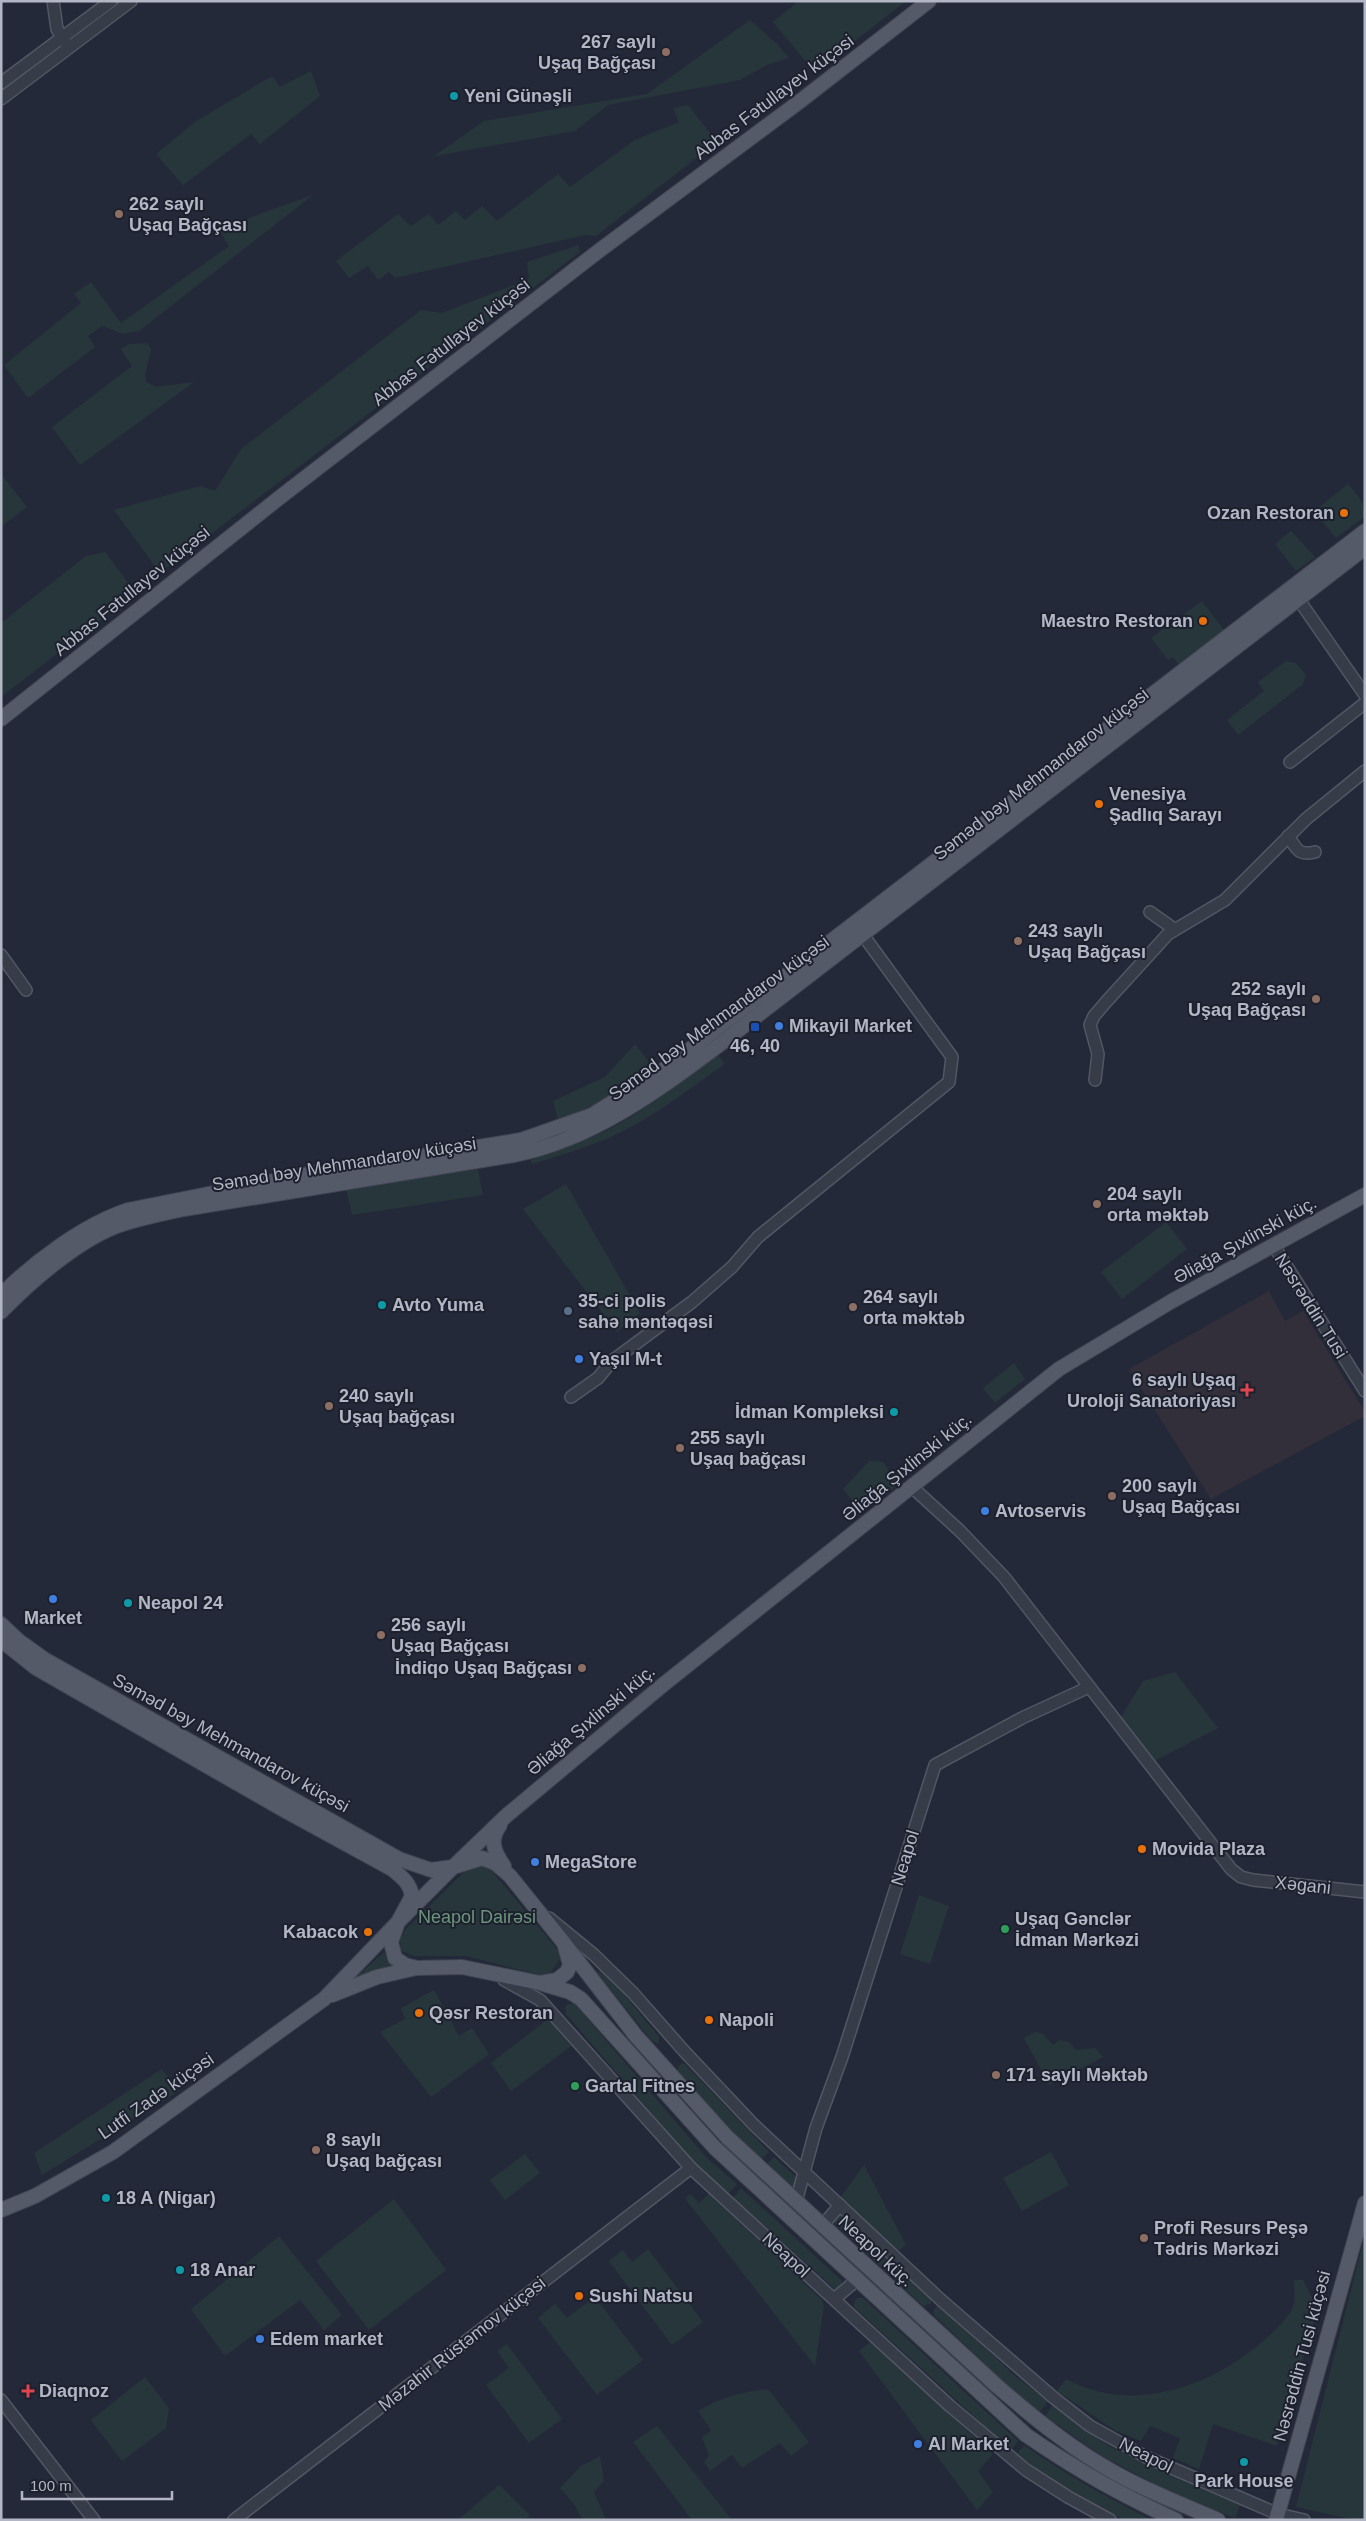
<svg xmlns="http://www.w3.org/2000/svg" width="1366" height="2521" font-family="Helvetica,sans-serif">
<style>
.medical{fill:#322f3b}
.green{fill:#27363b}
.lines{fill:none;stroke-linecap:round;stroke-linejoin:round}
.minor-casing{stroke:#535764;stroke-width:14}
.major-casing{stroke:#414552;stroke-width:16}
.minor{stroke:#373c49;stroke-width:11}
.major{stroke:#555a69;stroke-width:14}
.education-dot{fill:#8d6e63;stroke:#1d212e;stroke-width:2}
.culture-dot{fill:#0f9aa8;stroke:#1d212e;stroke-width:2}
.food-dot{fill:#e8710a;stroke:#1d212e;stroke-width:2}
.shop-dot{fill:#3f7fe0;stroke:#1d212e;stroke-width:2}
.transit-dot{fill:#1a4fb4;stroke:#1d212e;stroke-width:2}
.service-dot{fill:#5c6f8a;stroke:#1d212e;stroke-width:2}
.health-dot{fill:#e0444e;stroke:#1d212e;stroke-width:2}
.leisure-dot{fill:#2e9e5b;stroke:#1d212e;stroke-width:2}
.labels{text-anchor:middle;stroke-width:4;stroke-linejoin:round;paint-order:stroke}
.poi-label{font-size:18px;font-weight:bold;fill:#b3b7c5;stroke:#1d212e;text-anchor:start}
.street-label{font-size:18px;fill:#b3b7c5;stroke:#1d212e}
.park-label{font-size:18px;fill:#6c947c;stroke:#1d212e}
</style>
<rect width="100%" height="100%" fill="#242939"/>
<path class="medical" d="M1269,1291L1285,1321L1303,1311L1365,1412V1416L1211,1499L1129,1369Z"/>
<path class="green" d="M799,1H906L824,65L812,69L773,22Z
M750,20L778,45L789,58L767,65L740,80L608,105L575,131L434,156L484,121L647,94Z
M311,71L320,96L260,144L251,134L183,185L156,154L195,122L272,76L280,87Z
M688,105L717,142L596,236L585,235L395,278L389,272L378,280L368,266L349,278L336,261L398,214L411,226L429,214L438,225L456,211L465,220L482,206L497,221L558,174L570,187L635,140L679,122L673,108Z
M313,195L139,331L123,334L102,326L88,336L95,347L28,398L4,365L81,303L74,294L91,282L121,323L229,246L218,229Z
M579,245L580,252L160,573L114,510L200,486L215,491L241,449L421,310L442,313L529,279L527,262Z
M147,343L151,349L145,374L146,382L156,387L194,382L80,465L52,427L132,366L121,349L130,344Z
M1,474L27,507L1,527Z
M1348,484C1356,494 1366,502 1364,517L1336,538L1314,511Z
M1291,531L1315,557L1296,571L1275,544Z
M105,552L136,593L1,697V623L86,556Z
M1202,601L1224,630L1179,665L1173,657L1168,660L1151,638Z
M1286,661L1296,663L1306,675L1303,684L1238,735L1227,720L1264,691L1258,682Z
M635,1044L653,1067L597,1104L558,1120L553,1101L605,1077Z
M717,1054L725,1064C693,1086 663,1110 629,1128C599,1144 565,1154 532,1164L530,1157C558,1149 587,1141 613,1127C650,1107 683,1079 717,1054Z
M478,1169L483,1195L352,1215L346,1189Z
M566,1184L640,1313L617,1332L523,1209Z
M1166,1222L1187,1249L1122,1299L1101,1272Z
M1014,1363L1025,1379L995,1403L983,1388Z
M869,1461L883,1462L899,1484L862,1513L843,1489Z
M1175,1672L1218,1728L1154,1761L1121,1717L1143,1681Z
M477,1864L487,1866L491,1870L557,1949L560,1959L551,1972L540,1975L466,1956H414L402,1951L400,1941L405,1930L466,1870Z
M919,1895L949,1906L930,1964L900,1954Z
M384,1952L392,1966L350,1983Z
M600,1970H604L659,2037V2043L653,2042L598,1974Z
M434,1990L459,2036L472,2028L489,2054L431,2097L380,2032L405,2019L401,2008Z
M568,2004H575L706,2157L737,2184L728,2194L696,2165L566,2014L565,2007Z
M548,2019L571,2046L511,2091L491,2063Z
M1035,2032L1042,2033L1053,2045L1059,2040L1069,2042L1076,2050L1095,2048L1103,2057L1049,2085L1024,2038Z
M684,2063L769,2152L761,2160L727,2128L678,2071V2066Z
M162,2069L179,2091L42,2175L34,2153Z
M1051,2152L1069,2185L1022,2211L1003,2178Z
M525,2154L540,2173L505,2200L490,2180Z
M774,2157L797,2178L796,2187L791,2188L767,2164Z
M864,2165L906,2245L897,2252L840,2198Z
M741,2188L842,2281V2285L835,2289L733,2198Z
M691,2194L699,2203L709,2194L821,2299L824,2306L815,2366L687,2201L686,2197Z
M394,2199L446,2270L369,2330L316,2261Z
M838,2214H841L931,2298V2304L923,2306L835,2224L834,2219Z
M1365,2235V2520H1355L1296,2507Z
M279,2236L342,2315L324,2330L300,2300L225,2356L191,2309Z
M648,2249L703,2322L672,2345L609,2261L623,2250L632,2262Z
M1294,2280H1303L1318,2309L1277,2446L1213,2424L1199,2469L1173,2458L1180,2438L1150,2426L1141,2441L1116,2431L1057,2391L1066,2379C1133,2415 1210,2387 1263,2341C1271,2335 1290,2316 1293,2307C1296,2300 1294,2288 1294,2280Z
M595,2297L643,2360L597,2395L538,2318L555,2304L567,2318Z
M857,2298H863L1018,2441L1011,2450L854,2307V2302Z
M937,2306L943,2308L1015,2376L1048,2401L1040,2412L1008,2386L934,2315L933,2311Z
M870,2342L993,2454L978,2471L993,2492L977,2510L859,2351Z
M507,2344L562,2419L529,2443L486,2385L509,2368L497,2351Z
M145,2377L169,2408L166,2428L122,2461L91,2420Z
M768,2389L809,2442L791,2456L780,2443L742,2468L732,2455L710,2471L704,2462L709,2456L702,2438L711,2430L698,2411C721,2397 742,2392 768,2389Z
M1053,2405L1109,2446L1175,2478L1240,2505L1235,2518L1170,2492L1102,2456L1045,2416Z
M657,2426L732,2520H692L633,2442Z
M1024,2445C1065,2474 1107,2498 1153,2520H1123L1048,2478L1016,2455Z
M600,2456L604,2481L594,2492L606,2520H582L575,2505L560,2488L581,2466Z
M499,2485L530,2515L525,2520H458Z"/>
<g class="lines">
<g class="minor-casing">
<path id="minor" d="M53,1L57,29L65,42
M1,83L111,1
M1,99L131,1
M1294,593L1365,695
M1290,762L1365,703
M1288,836C1297,849 1298,856 1315,852
M1150,912L1174,929
M1,955L26,990
M1095,1080L1098,1054L1090,1025L1094,1016L1106,1002L1168,934L1225,900L1306,819L1365,771
M1274,1246L1365,1391
M571,1397L598,1378L612,1361L692,1302L732,1267L758,1237L949,1082L952,1057L863,935
M912,1487L960,1531L1004,1577L1231,1869L1241,1877L1253,1880L1365,1892
M549,1918L593,1954L633,1993L684,2051L754,2125L941,2300L1054,2398L1090,2426L1146,2457L1278,2514L1304,2520
M504,1980L540,2000L691,2168L950,2406L1026,2470L1068,2497L1110,2520
M796,2202L816,2128L842,2057L935,1765L1022,1718L1089,1687
M822,2226L840,2205
M834,2299L857,2280
M1,2400L94,2520
M234,2520L691,2168"/>
</g>
<g class="major-casing">
<path id="major" d="M1,719L279,498L600,250L799,102L929,1
M1,1295C34,1262 83,1225 128,1210L304,1175L521,1140L592,1115L655,1076L710,1034L1365,531
M1,1312C30,1282 75,1243 114,1227C136,1219 160,1214 184,1209L514,1155C593,1139 656,1092 719,1045L1365,548
M1,1624L19,1641L44,1659L399,1859L431,1870L453,1867L506,1816L664,1684L1059,1369L1172,1301L1365,1195
M1,1640L36,1668L284,1810L392,1869C402,1877 410,1883 412,1896L398,1922L324,1999L113,2152L35,2196L1,2210
M500,1825C489,1840 494,1852 504,1866
M482,1858L495,1863L510,1876L564,1943L570,1965L567,1972L557,1980L540,1983L462,1967L417,1968L405,1965L395,1958L391,1942L398,1922L453,1867Z
M564,1943L636,2036L727,2137L997,2386C1035,2419 1073,2450 1117,2474C1149,2492 1184,2505 1218,2520
M540,1983L570,1992L581,1999L715,2148L1026,2435C1077,2470 1119,2494 1176,2520
M332,1995L377,1977L416,1968
M1276,2520L1365,2203"/>
</g>
<use href="#minor" class="minor"/>
<use href="#major" class="major"/>
</g>
<g class="education-dot">
<circle cx="666" cy="52" r="5"/>
<circle cx="119" cy="214" r="5"/>
<circle cx="1018" cy="941" r="5"/>
<circle cx="1316" cy="999" r="5"/>
<circle cx="1097" cy="1204" r="5"/>
<circle cx="853" cy="1307" r="5"/>
<circle cx="329" cy="1406" r="5"/>
<circle cx="680" cy="1448" r="5"/>
<circle cx="1112" cy="1496" r="5"/>
<circle cx="381" cy="1635" r="5"/>
<circle cx="582" cy="1668" r="5"/>
<circle cx="996" cy="2075" r="5"/>
<circle cx="316" cy="2150" r="5"/>
<circle cx="1144" cy="2238" r="5"/>
</g>
<g class="culture-dot">
<circle cx="454" cy="96" r="5"/>
<circle cx="382" cy="1305" r="5"/>
<circle cx="894" cy="1412" r="5"/>
<circle cx="128" cy="1603" r="5"/>
<circle cx="106" cy="2198" r="5"/>
<circle cx="180" cy="2270" r="5"/>
<circle cx="1244" cy="2462" r="5"/>
</g>
<g class="food-dot">
<circle cx="1344" cy="513" r="5"/>
<circle cx="1203" cy="621" r="5"/>
<circle cx="1099" cy="804" r="5"/>
<circle cx="1142" cy="1849" r="5"/>
<circle cx="368" cy="1932" r="5"/>
<circle cx="419" cy="2013" r="5"/>
<circle cx="709" cy="2020" r="5"/>
<circle cx="579" cy="2296" r="5"/>
</g>
<g class="shop-dot">
<circle cx="779" cy="1026" r="5"/>
<circle cx="579" cy="1359" r="5"/>
<circle cx="985" cy="1511" r="5"/>
<circle cx="53" cy="1599" r="5"/>
<circle cx="535" cy="1862" r="5"/>
<circle cx="260" cy="2339" r="5"/>
<circle cx="918" cy="2444" r="5"/>
</g>
<rect class="transit-dot" x="750" y="1022" width="10" height="10" rx="2.5"/>
<circle class="service-dot" cx="568" cy="1311" r="5"/>
<g class="health-dot">
<path d="M1244.5 1382.5h5v5h5v5h-5v5h-5v-5h-5v-5h5z"/>
<path d="M25.5 2383.5h5v5h5v5h-5v5h-5v-5h-5v-5h5z"/>
</g>
<g class="leisure-dot">
<circle cx="1005" cy="1929" r="5"/>
<circle cx="575" cy="2086" r="5"/>
</g>
<g class="labels">
<g class="poi-label">
<text x="656" y="48" text-anchor="end">267 saylı<tspan x="656" dy="21">Uşaq Bağçası</tspan></text>
<text x="464" y="102">Yeni Günəşli</text>
<text x="129" y="210">262 saylı<tspan x="129" dy="21">Uşaq Bağçası</tspan></text>
<text x="1334" y="519" text-anchor="end">Ozan Restoran</text>
<text x="1193" y="627" text-anchor="end">Maestro Restoran</text>
<text x="1109" y="800">Venesiya<tspan x="1109" dy="21">Şadlıq Sarayı</tspan></text>
<text x="1028" y="937">243 saylı<tspan x="1028" dy="21">Uşaq Bağçası</tspan></text>
<text x="1306" y="995" text-anchor="end">252 saylı<tspan x="1306" dy="21">Uşaq Bağçası</tspan></text>
<text x="789" y="1032">Mikayil Market</text>
<text x="755" y="1052" text-anchor="middle">46, 40</text>
<text x="1107" y="1200">204 saylı<tspan x="1107" dy="21">orta məktəb</tspan></text>
<text x="863" y="1303">264 saylı<tspan x="863" dy="21">orta məktəb</tspan></text>
<text x="578" y="1307">35-ci polis<tspan x="578" dy="21">sahə məntəqəsi</tspan></text>
<text x="392" y="1311">Avto Yuma</text>
<text x="589" y="1365">Yaşıl M-t</text>
<text x="1236" y="1386" text-anchor="end">6 saylı Uşaq<tspan x="1236" dy="21">Uroloji Sanatoriyası</tspan></text>
<text x="339" y="1402">240 saylı<tspan x="339" dy="21">Uşaq bağçası</tspan></text>
<text x="884" y="1418" text-anchor="end">İdman Kompleksi</text>
<text x="690" y="1444">255 saylı<tspan x="690" dy="21">Uşaq bağçası</tspan></text>
<text x="1122" y="1492">200 saylı<tspan x="1122" dy="21">Uşaq Bağçası</tspan></text>
<text x="995" y="1517">Avtoservis</text>
<text x="138" y="1609">Neapol 24</text>
<text x="53" y="1624" text-anchor="middle">Market</text>
<text x="391" y="1631">256 saylı<tspan x="391" dy="21">Uşaq Bağçası</tspan></text>
<text x="572" y="1674" text-anchor="end">İndiqo Uşaq Bağçası</text>
<text x="1152" y="1855">Movida Plaza</text>
<text x="545" y="1868">MegaStore</text>
<text x="1015" y="1925">Uşaq Gənclər<tspan x="1015" dy="21">İdman Mərkəzi</tspan></text>
<text x="358" y="1938" text-anchor="end">Kabacok</text>
<text x="429" y="2019">Qəsr Restoran</text>
<text x="719" y="2026">Napoli</text>
<text x="1006" y="2081">171 saylı Məktəb</text>
<text x="585" y="2092">Gartal Fitnes</text>
<text x="326" y="2146">8 saylı<tspan x="326" dy="21">Uşaq bağçası</tspan></text>
<text x="116" y="2204">18 A (Nigar)</text>
<text x="1154" y="2234">Profi Resurs Peşə<tspan x="1154" dy="21">Tədris Mərkəzi</tspan></text>
<text x="190" y="2276">18 Anar</text>
<text x="589" y="2302">Sushi Natsu</text>
<text x="270" y="2345">Edem market</text>
<text x="39" y="2397">Diaqnoz</text>
<text x="928" y="2450">Al Market</text>
<text x="1244" y="2487" text-anchor="middle">Park House</text>
</g>
<g class="street-label">
<text transform="translate(774 97) rotate(-37)" y="6">Abbas Fətullayev küçəsi</text>
<text transform="translate(451 342) rotate(-38)" y="6">Abbas Fətullayev küçəsi</text>
<text transform="translate(132 591) rotate(-39)" y="6">Abbas Fətullayev küçəsi</text>
<text transform="translate(1041 774) rotate(-38)" y="6">Səməd bəy Mehmandarov küçəsi</text>
<text transform="translate(719 1018) rotate(-36)" y="6">Səməd bəy Mehmandarov küçəsi</text>
<text transform="translate(344 1164) rotate(-9)" y="6">Səməd bəy Mehmandarov küçəsi</text>
<text transform="translate(1245 1240) rotate(-29)" y="6">Əliağa Şıxlinski küç.</text>
<text transform="translate(1311 1306) rotate(58)" y="6">Nəsrəddin Tusi</text>
<text transform="translate(907 1467) rotate(-39)" y="6">Əliağa Şıxlinski küç.</text>
<text transform="translate(591 1720) rotate(-40)" y="6">Əliağa Şıxlinski küç.</text>
<text transform="translate(231 1743) rotate(29)" y="6">Səməd bəy Mehmandarov küçəsi</text>
<text transform="translate(905 1858) rotate(-73)" y="6">Neapol</text>
<text transform="translate(1303 1885) rotate(6)" y="6">Xəgani</text>
<text transform="translate(156 2096) rotate(-35)" y="6">Lutfi Zadə küçəsi</text>
<text transform="translate(876 2251) rotate(43)" y="6">Neapol küç.</text>
<text transform="translate(786 2255) rotate(43)" y="6">Neapol</text>
<text transform="translate(462 2344) rotate(-38)" y="6">Məzahir Rüstəmov küçəsi</text>
<text transform="translate(1302 2356) rotate(-75)" y="6">Nəsrəddin Tusi küçəsi</text>
<text transform="translate(1146 2455) rotate(27)" y="6">Neapol</text>
</g>
<g class="park-label">
<text x="477" y="1923">Neapol Dairəsi</text>
</g>
</g>
<rect width="1366" height="2521" fill="none" stroke="#b3b7c5" stroke-width="5"/>
<path d="M22 2491v8h150v-8" fill="none" stroke="#b3b7c5" stroke-width="2.5"/>
<text x="30" y="2491" font-size="15" fill="#b3b7c5" stroke="#1d212e" stroke-width="4" paint-order="stroke">100 m</text>
</svg>
